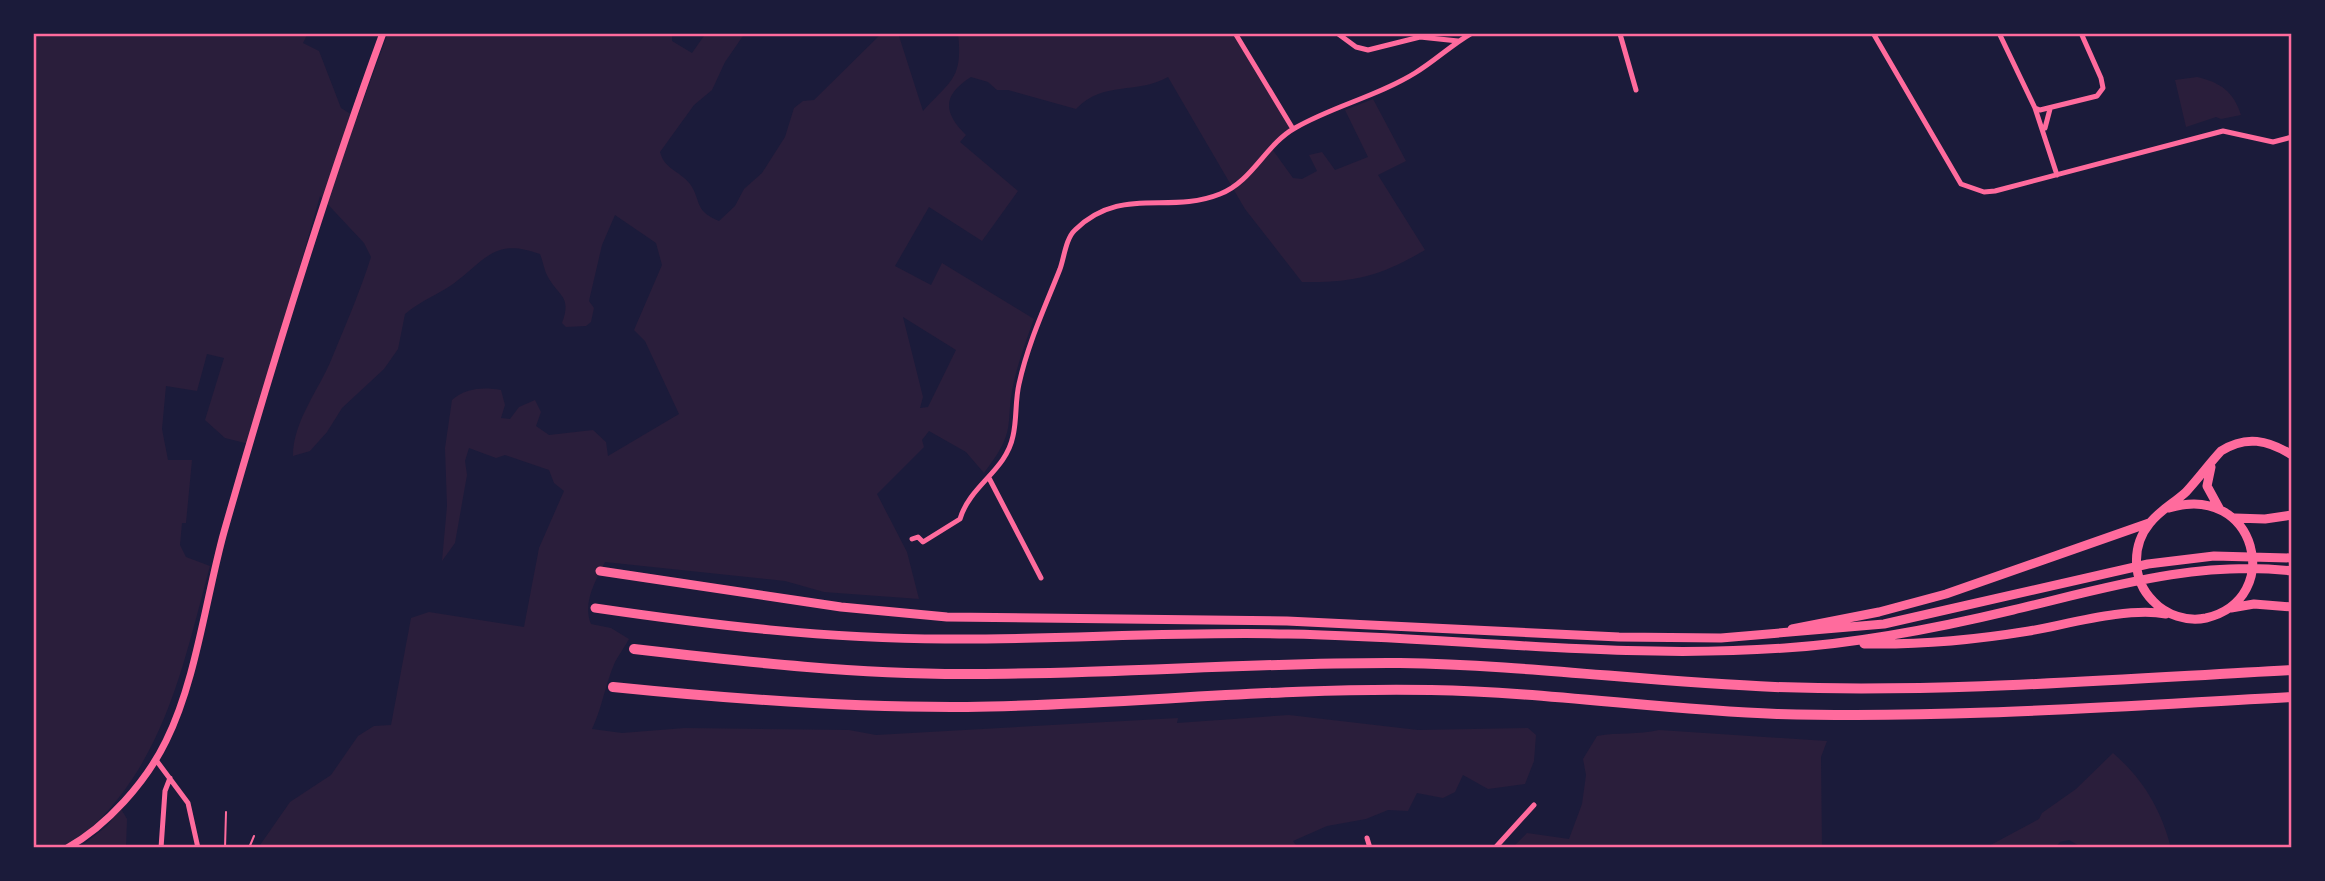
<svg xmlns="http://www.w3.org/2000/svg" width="2325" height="881" font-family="'Sofia Sans Condensed',sans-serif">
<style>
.green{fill:#2a1e3b;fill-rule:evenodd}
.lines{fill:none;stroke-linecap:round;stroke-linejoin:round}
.path{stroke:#ff6b9d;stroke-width:2}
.minor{stroke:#ff6b9d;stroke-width:5}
.secondary{stroke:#ff6b9d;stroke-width:7}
.trunk{stroke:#ff6b9d;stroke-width:9}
.motorway{stroke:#ff6b9d;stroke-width:10}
.neatline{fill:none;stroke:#ff6b9d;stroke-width:2.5}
</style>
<rect width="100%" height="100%" fill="#1b1b3a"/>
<path class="green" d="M33,33H308L303,43L319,51L341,108L357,118L388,33H654L672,35V41L692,53L706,33H745L725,62L712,90L694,105L660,152C665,170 679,170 690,184C702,201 693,210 719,221L735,206L744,189L762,173L785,137L794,108L803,101L814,100L882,33H898L923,111C951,80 963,79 958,33H1235L1293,129L1272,149L1293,178L1302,179L1317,171L1309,155L1322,152L1335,170L1368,157L1345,110L1373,99L1406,161L1378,175L1425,250C1381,276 1354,283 1302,282L1245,209L1168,77C1136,95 1104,80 1076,109L1008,90H997L988,82L971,77C941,96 944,113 966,135L960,142L1018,191L982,241L929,207L895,266L931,285L942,263L1034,319C1027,338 1020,357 1015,377C1003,424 1020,427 984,473L966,452L929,431L922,440L924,447L877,494L907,552L919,599L824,592L785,581L605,562C596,580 582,603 591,624L611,628L629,639C625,647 619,654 615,662C605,685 602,708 592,729L622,733L685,728L849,730L876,735L1178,718L1177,723L1289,715L1418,730L1528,728L1536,735L1534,761L1525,784L1488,789L1463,775L1455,792L1443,798L1417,793L1408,811L1388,810L1366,819L1327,826L1293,841L1298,848H258L290,802L331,775L358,736L374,726L391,725L411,618L429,612L524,627L539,548L564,491L554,483L549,470L505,455L496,458L469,448L465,461L467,475L455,543L442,561L447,506L445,448L452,400C466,388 483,387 501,390L505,405L501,418L510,419L519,407L535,400L541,412L536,426L549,435L593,430L606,442L608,456L679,414L645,341L634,330L662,265L656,243L615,215L602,245L589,301L594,308L591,322L586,326L566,327L562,323C572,296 559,297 548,277C544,270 543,261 540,254C494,237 486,260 453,284C437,295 420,301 405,314L398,349L384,369L342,408L327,432L310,451L293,456C293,421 319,390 332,358C346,324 360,292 371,257L364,243L320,196L249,444L225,438L205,420L224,358L207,354L197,391L166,386L162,429L168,460H192L186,523H182L180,545L186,557L210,566C186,654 168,747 103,816C92,828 76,842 60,847C53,850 41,848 33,848ZM903,317L956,350L928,407L920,408L923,397Z
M2197,77C2220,82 2234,92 2241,115L2221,119L2216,117L2186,127L2175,80Z
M1659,730L1827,741L1821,757L1822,848H1512L1527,833L1569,839L1582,804L1586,775L1583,759L1597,736C1618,732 1638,735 1659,730Z
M2113,753C2143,779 2161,809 2171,848H2083L2069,840L2060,842L2055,848H1985L2039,819L2042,813L2076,789Z
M121,809L127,819L126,848H79L107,826Z"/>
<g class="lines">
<path class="path" d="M225,848L226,812
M249,848L254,836"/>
<path class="minor" d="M1235,33L1293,129
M1337,33L1356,47L1368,50L1420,37L1458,41
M1873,33L1961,184L1984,192L1995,191L2223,131L2273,142L2292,137
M1999,33L2035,108L2040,110L2097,96L2103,88L2101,78L2081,33
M1620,34L1636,90
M2035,108L2057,175
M2045,128L2050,109
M989,478L1041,578
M912,539L918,537L923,542L960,519C970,485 1006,471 1013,436C1017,419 1015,401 1019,384C1028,343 1045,307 1060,269C1064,258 1066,238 1075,230C1121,185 1168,215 1220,194C1252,182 1266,144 1295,128C1333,106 1378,96 1415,73C1435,61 1451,45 1472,33
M156,760L188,803L198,848
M1367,838L1370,848
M161,848L165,791L170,778
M1495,848L1534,805"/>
<path class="secondary" d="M67,848C107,826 146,782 166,741C196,681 206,597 224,532C272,364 323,197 383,33"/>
<path class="trunk" d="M2211,467L2207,486L2219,508
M2169,508C2256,481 2286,599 2206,618C2187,622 2166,615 2153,601C2132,580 2131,546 2150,523C2159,511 2174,503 2186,492C2198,479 2209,464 2221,451C2246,435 2268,440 2292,455
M2235,518L2265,519L2292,515
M600,571L841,607L947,617L1287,621L1619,637L1721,638L1884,624L2148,564L2214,556L2292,558
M595,608C711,625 828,639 945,639C1059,640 1174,631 1288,634C1454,637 1619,660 1785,648C1862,643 1938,628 2013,610C2106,588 2196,560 2292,571
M2231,608L2254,604L2292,607
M1792,629L1879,612L1946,594L2149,523
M1864,644C1920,645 1974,640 2029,631C2069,624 2127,607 2166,614"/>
<path class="motorway" d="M634,649C747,662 861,675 975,674C1117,674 1258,662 1400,663C1525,665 1650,682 1775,687C1947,693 2120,679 2292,670
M613,687C731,699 848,708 967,707C1122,705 1276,687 1431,690C1547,692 1662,710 1777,714C1949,719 2120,706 2292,697"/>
</g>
<rect width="2325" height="881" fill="none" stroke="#1b1b3a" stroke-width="70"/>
<rect x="35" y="35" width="2255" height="811" class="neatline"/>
</svg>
